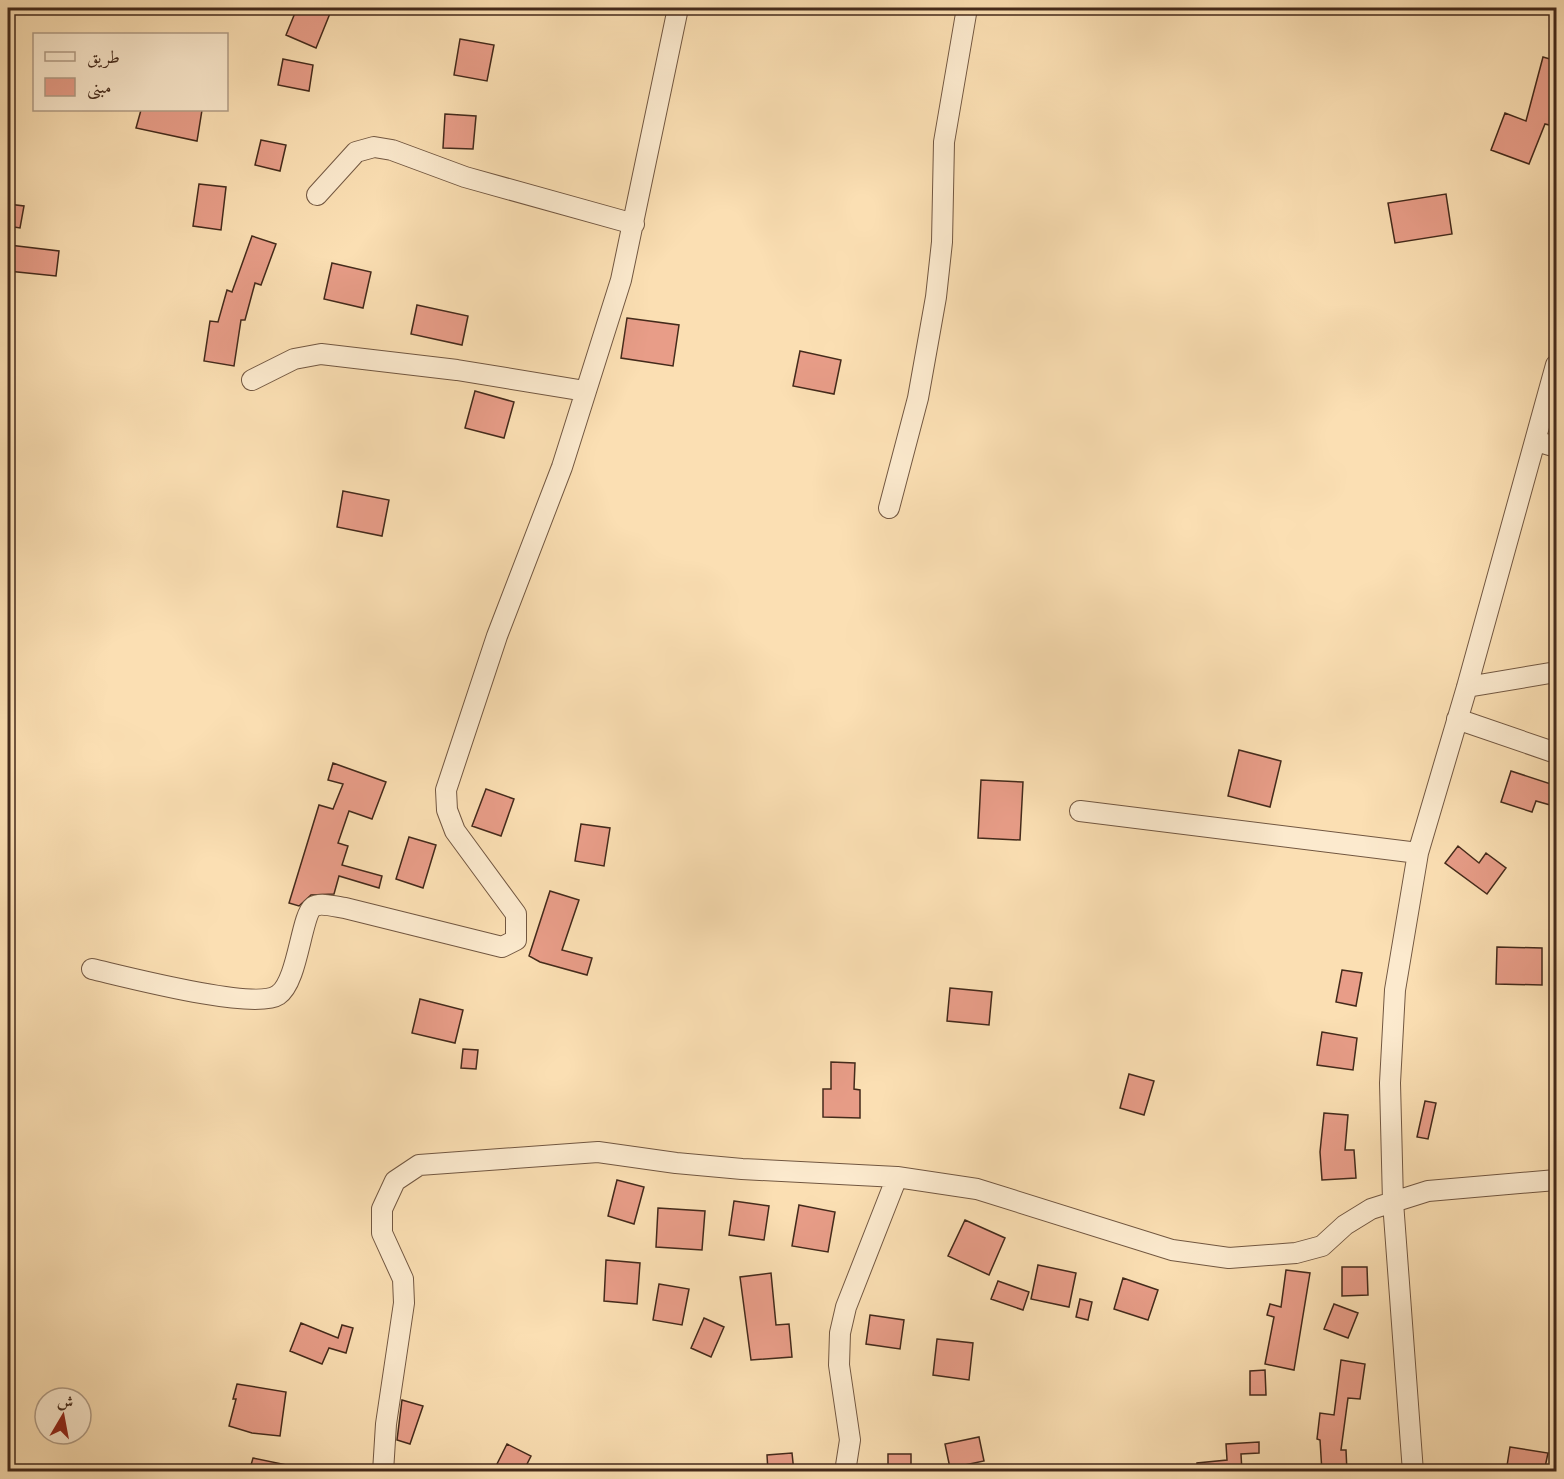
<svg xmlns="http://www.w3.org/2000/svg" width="1564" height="1479" font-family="'Old Standard TT',Amiri,serif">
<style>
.building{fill:#e89d88;stroke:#442a1b;stroke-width:1.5}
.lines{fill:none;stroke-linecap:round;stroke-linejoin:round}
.minor-casing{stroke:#725741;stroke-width:22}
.minor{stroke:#fceace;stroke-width:20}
</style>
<rect width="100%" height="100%" fill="#fbdfb3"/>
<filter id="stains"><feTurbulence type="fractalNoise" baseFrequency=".00333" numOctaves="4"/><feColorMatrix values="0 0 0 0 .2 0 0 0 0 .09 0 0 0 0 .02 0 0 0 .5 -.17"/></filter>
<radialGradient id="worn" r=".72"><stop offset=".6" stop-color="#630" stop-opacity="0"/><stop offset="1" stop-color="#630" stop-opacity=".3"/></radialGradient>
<path class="building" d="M297,8H323L331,11L316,48L286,35Z
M460,39L494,45L487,81L454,75Z
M1543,57L1557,61V127L1545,124L1529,164L1491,150L1505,113L1526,121Z
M283,59L313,65L309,91L278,85Z
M141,110H202L197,141L136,128Z
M445,114L476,116L473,149L443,148Z
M261,140L286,145L280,171L255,165Z
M199,184L226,187L221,230L193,226Z
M1446,194L1452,234L1395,243L1388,203Z
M8,204L24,206L20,228L8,226Z
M252,236L276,244L261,285L255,283L245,320H241L234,366L204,361L210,321L218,322L227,290L232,292Z
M9,245L59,251L56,276L8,271Z
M332,263L371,272L363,308L324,299Z
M417,305L468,316L462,345L411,334Z
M627,318L679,325L673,366L621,358Z
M800,351L841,360L834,394L793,386Z
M475,391L514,402L504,438L465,428Z
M343,491L389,500L382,536L337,527Z
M1239,750L1281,761L1270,807L1228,796Z
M333,763L386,782L372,819L349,811L338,843L348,846L342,865L382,876L379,888L339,876L334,894L311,895L299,906L289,903L319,805L333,809L343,784L328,780Z
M1511,771L1557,786V807L1536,801L1532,812L1501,802Z
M981,780L1023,782L1020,840L978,838Z
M486,789L514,799L501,836L472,826Z
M581,824L610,828L604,866L575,861Z
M409,837L436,845L423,888L396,879Z
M1458,846L1479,863L1486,853L1506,868L1487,894L1445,863Z
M550,891L579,900L562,950L592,958L587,975L540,962L529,956Z
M1497,947L1542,948V985L1496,984Z
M1342,970L1362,973L1356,1006L1336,1002Z
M950,988L992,992L989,1025L947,1021Z
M420,999L463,1010L455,1043L412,1033Z
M1322,1032L1357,1038L1353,1070L1317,1065Z
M463,1049L478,1050L476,1069L461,1068Z
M831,1062L855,1063L854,1089L860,1090V1118L823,1117V1089H831Z
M1129,1074L1154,1081L1144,1115L1120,1108Z
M1425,1101L1436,1103L1428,1139L1417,1137Z
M1324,1113L1348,1115L1345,1150H1354L1356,1178L1322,1180L1320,1152Z
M617,1180L644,1187L634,1224L608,1216Z
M734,1201L769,1206L764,1240L729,1235Z
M799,1205L835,1212L828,1252L792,1246Z
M658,1208L705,1211L702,1250L656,1247Z
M965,1220L1005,1238L989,1275L948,1256Z
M606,1260L640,1263L637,1304L604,1301Z
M1038,1265L1076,1273L1069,1307L1031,1299Z
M1342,1267H1367L1368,1295L1342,1296Z
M1286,1270L1310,1273L1294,1370L1265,1364L1274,1317L1267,1315L1270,1304L1281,1307Z
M771,1273L776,1325L789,1324L792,1357L751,1360L740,1277Z
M1123,1278L1158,1290L1148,1320L1114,1309Z
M998,1281L1029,1292L1023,1310L991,1299Z
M659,1284L689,1289L682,1325L653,1320Z
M1080,1299L1092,1302L1088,1320L1076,1317Z
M1334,1304L1358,1313L1348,1338L1324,1329Z
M870,1315L904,1320L900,1349L866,1344Z
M704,1318L724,1327L711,1357L691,1348Z
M301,1323L338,1338L342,1325L353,1328L346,1353L329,1348L322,1364L290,1351Z
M937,1339L973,1343L969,1380L933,1375Z
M1341,1360L1365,1364L1360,1399L1348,1398L1341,1450H1346L1347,1472H1322L1320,1440L1317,1439L1320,1413L1334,1415Z
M1265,1370L1266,1395H1250V1371Z
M237,1384L286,1392L280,1436L252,1433L229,1426L236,1399H233Z
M402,1400L423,1406L410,1444L397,1440Z
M979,1437L984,1461L950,1468L945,1444Z
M1259,1442V1453L1241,1454L1242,1472H1197V1463L1227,1460L1226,1444Z
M507,1444L531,1456L523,1472H493Z
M1510,1447L1548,1453L1544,1472H1506Z
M792,1453L794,1472H768L767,1455Z
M888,1454H911V1472H888Z
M253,1458L292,1466V1472H249Z"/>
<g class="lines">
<g class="minor-casing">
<path id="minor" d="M317,195L356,152L374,147L392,150L465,177L634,224
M252,380L294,359L321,354L457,370L585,391
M1536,441L1556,447
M889,508L918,398L936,297L942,242L944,142L967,8
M1467,687L1556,672
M1457,719L1556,753
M1080,811L1418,853
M92,969C123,976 255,1011 278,995C298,982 301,916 313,907C320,902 337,907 345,908L502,947L516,940V914L455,831L447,810L446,790L497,636L562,467L621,280L678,8
M383,1472L386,1424L404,1303L403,1279L382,1233V1209L395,1181L419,1165L598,1152L676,1163L742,1169L897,1177L977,1189L1172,1250L1229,1258L1296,1253L1322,1246L1345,1225L1371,1209L1428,1191L1556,1180
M845,1472L850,1440L839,1365L840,1333L846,1307L897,1177
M1413,1472L1393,1202L1390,1083L1395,990L1418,853L1467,687L1556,365"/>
</g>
<use href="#minor" class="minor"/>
</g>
<rect width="1564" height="1479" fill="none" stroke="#fbdfb3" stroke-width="30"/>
<rect x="9" y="9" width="1546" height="1461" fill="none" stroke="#442a1b" stroke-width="3"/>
<rect x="15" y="15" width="1534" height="1449" fill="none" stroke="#442a1b" stroke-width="1.5"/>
<rect x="33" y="33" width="195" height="78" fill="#fceace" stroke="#b29d86" stroke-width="1.5"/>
<rect x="45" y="52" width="30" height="9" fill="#fceace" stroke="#b29d86" stroke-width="1.5"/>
<text x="87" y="63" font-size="18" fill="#442a1b">طريق</text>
<rect x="45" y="78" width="30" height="18" fill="#e89d88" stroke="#b29d86" stroke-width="1.5"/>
<text x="87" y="93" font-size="18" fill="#442a1b">مبنى</text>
<g transform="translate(63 1416) rotate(10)"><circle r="28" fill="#fceace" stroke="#b29d86" stroke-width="1.5"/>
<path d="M0-4.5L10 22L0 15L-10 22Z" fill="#8f2418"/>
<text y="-9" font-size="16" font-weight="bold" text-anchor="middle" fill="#442a1b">ش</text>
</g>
<rect width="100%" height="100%" filter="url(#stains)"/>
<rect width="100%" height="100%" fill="url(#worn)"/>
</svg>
